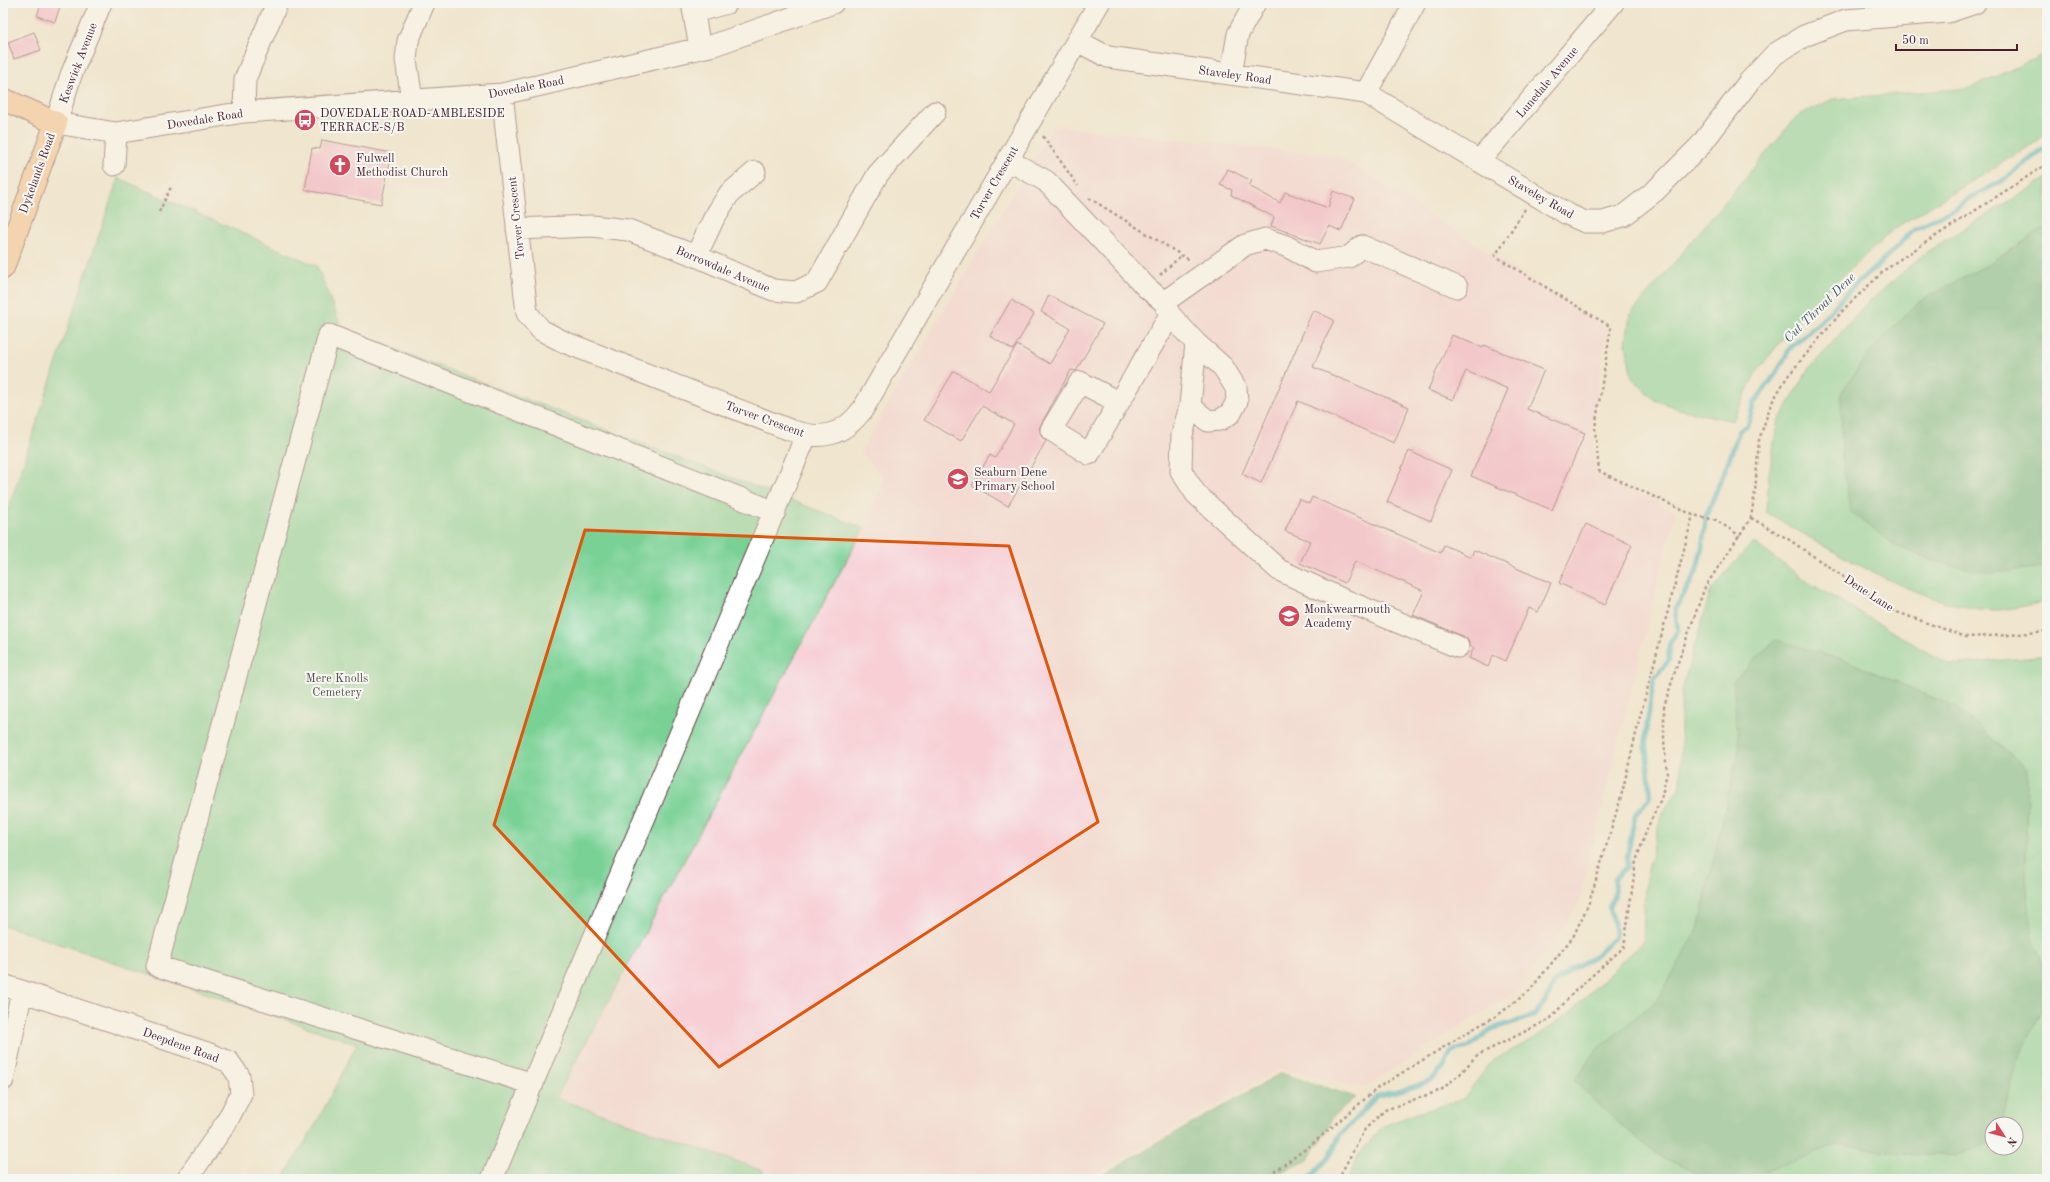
<svg xmlns="http://www.w3.org/2000/svg" width="2050" height="1182" font-family="'Old Standard TT',serif">
<style>
.built{fill:#f7cfd5}
.green{fill:#7ad195;stroke:#627860;fill-rule:evenodd}
.forest{fill:#63b37e;stroke:#566954}
.lines{fill:none;stroke-linecap:round;stroke-linejoin:round}
.stream{stroke:#43b0bf;stroke-width:5}
.building{fill:#f7a4c7}
.minor-casing{stroke:#633d43;stroke-width:23}
.major-casing{stroke:#633d43;stroke-width:24}
.path{stroke:#633d43;stroke-width:2.5;stroke-dasharray:3 3;stroke-linecap:butt}
.minor{stroke:#fff;stroke-width:21}
.major{stroke:#f7be87;stroke-width:22}
.marked{fill:none;stroke:#e0560e;stroke-width:3;stroke-linejoin:round}
.labels{text-anchor:middle;stroke-width:4;stroke-linejoin:round;paint-order:stroke}
.street-label{font-size:12px;fill:#4a1f2b;stroke:#f6f6f2}
.poi-label{font-size:12px;fill:#4a1f2b;stroke:#f6f6f2;text-anchor:start}
.park-label{font-size:12px;fill:#58544b;stroke:#f6f6f2}
.water-label{font-size:13px;font-style:italic;fill:#475966;stroke:#f6f6f2}
</style>
<rect width="100%" height="100%" fill="#f6f6f2"/>
<filter id="ink" filterUnits="userSpaceOnUse"><feTurbulence type="fractalNoise" baseFrequency=".025" numOctaves="2"/><feDisplacementMap in="SourceGraphic" scale="8" xChannelSelector="R" yChannelSelector="G"/><feConvolveMatrix kernelMatrix="1 2 1 2 8 2 1 2 1" color-interpolation-filters="sRGB"/></filter>
<filter id="wash" filterUnits="userSpaceOnUse"><feTurbulence type="fractalNoise" baseFrequency=".012" numOctaves="4" result="noise"/><feDisplacementMap in="SourceGraphic" scale="16" xChannelSelector="R" yChannelSelector="G"/><feGaussianBlur stdDeviation="0.9" result="paint"/><feColorMatrix in="noise" values="0 0 0 0 0 0 0 0 0 0 0 0 0 0 0 0 0 1.4 0 .05"/><feComposite in="paint" operator="in"/></filter>
<g filter="url(#wash)">
<rect width="100%" height="100%" fill="#f0e5ce"/>
<path class="built" d="M1053,126L1339,156L1607,329L1592,427L1595,474L1676,511L1577,908L1520,989L1363,1088L1279,1069L1086,1179H787L556,1098L864,528L884,478L860,452Z"/>
<path class="green" d="M2047,53V131L2038,141L1895,228L1804,312L1755,374L1733,421L1682,410L1654,400L1632,378L1626,344L1630,315L1797,116L1833,99L1970,88Z
M118,178L317,266L342,329L864,528L556,1098L764,1171L761,1179H283L317,1122L357,1044L3,925V524Z
M2047,178V602C2029,604 2008,611 1990,610C1920,607 1827,547 1766,512L1769,475L1777,424L1806,373L1864,306L1926,252Z
M1753,542L1808,582L1949,665L2047,656V1179H1348L1359,1154L1383,1126L1417,1113L1463,1099L1492,1061L1533,1039L1568,1014L1643,941L1645,882L1661,816L1681,784V693L1711,590ZM1992,1124H2016V1148H1992Z"/>
<path class="forest" d="M2047,227V567L1993,573L1944,564L1896,546L1850,512L1842,456L1841,393L1868,354L1918,302L1985,266Z
M1775,640L1843,659L1957,708L2027,769L2026,876L2032,940L2047,970V1000L2016,1064L2003,1124H1992V1142L1956,1156L1903,1153L1840,1144L1775,1168L1732,1179H1708L1658,1155L1614,1119L1574,1080L1593,1053L1658,999L1698,929L1739,747L1733,681Z
M1281,1073L1355,1097L1332,1118L1324,1135L1307,1161L1287,1169L1272,1179H1095Z"/>
<g class="lines">
<path class="stream" d="M1309,1179L1329,1157L1341,1134L1377,1096L1413,1087L1431,1080L1443,1068L1452,1051L1469,1047L1491,1029L1534,1016L1546,1001L1554,983L1571,969L1594,957L1615,937L1614,922L1609,906L1614,895L1615,878L1627,866V858L1635,815L1651,796L1645,737L1654,679L1669,660V645L1678,630L1675,609L1696,573L1702,548L1706,516L1730,457L1739,431L1748,425L1754,403L1777,372L1790,348L1820,322L1856,284L1885,259L1915,228L1955,209L1968,199L2002,181L2047,146"/>
</g>
<g id="blocks">
<path class="building" d="M41,3H61L55,22L37,16Z
M34,32L41,50L14,59L8,42Z
M322,140L392,153L381,204L305,190L312,148L320,149Z
M1228,169L1252,181L1249,186L1280,203L1285,192L1328,208L1333,191L1355,199L1341,231L1329,226L1320,244L1271,226L1274,217L1231,195L1232,190L1220,185Z
M1049,295L1103,324L1076,371L1071,370L1039,428L1041,436L1046,441L1008,506L972,485L990,455L995,458L1014,424L982,406L961,441L924,420L954,371L989,391L1017,345L1050,364L1070,328L1041,312Z
M1011,300L1034,314L1013,350L990,336Z
M1313,310L1334,320L1313,367L1409,407L1394,443L1298,401L1261,483L1242,474Z
M1452,335L1483,348L1484,345L1544,370L1527,409L1585,433L1552,510L1471,476L1508,389L1466,371L1453,400L1428,390Z
M1409,451L1452,470L1431,521L1387,502Z
M1312,497L1441,553L1444,545L1471,557L1474,550L1551,583L1538,612L1529,608L1506,661L1493,655L1488,667L1469,658L1474,648L1470,646L1468,640L1463,636L1413,615L1424,591L1355,561L1345,583L1300,563L1310,541L1285,531L1299,499L1309,504Z
M1586,524L1632,545L1605,605L1559,583Z"/>
</g>
</g>
<g filter="url(#ink)">
<use href="#blocks" fill-opacity="0" stroke="#633d43" stroke-width="1"/>
<g class="lines">
<g class="minor-casing">
<path id="minor" d="M101,3L71,75L56,123L116,133L244,112L502,94L714,45L833,3
M692,3L700,48
M694,12L727,3
M1077,41L1108,57L1366,93L1567,214L1585,222H1603L1623,216L1655,191L1700,146L1748,83L1775,54L1804,36L1846,20L1948,12L1975,3
M1231,74L1238,34L1255,3
M1366,93L1415,3
M502,94L527,313L541,330L564,342L790,430C821,441 843,436 863,409L1099,3
M412,100L406,60L408,41L424,3
M244,112L245,79L277,3
M1008,160L1046,181L1147,288L1164,302L1170,315L1196,343L1223,367L1236,388L1237,401L1231,413L1220,420L1208,421L1190,406
M1480,160L1613,3
M114,165L116,133
M517,229L592,226L628,230L696,256L773,290L796,292L817,282L878,174L935,112
M696,256L714,218L729,194L755,172
M1164,302L1245,245L1265,239L1286,246L1316,262L1349,257L1362,246L1457,287
M1196,343L1190,406L1182,435L1181,471L1196,494L1279,570L1342,599L1458,647
M1118,402L1080,382L1051,430L1089,454L1170,315
M3,985L210,1054L229,1062L239,1076L241,1094L226,1123L187,1179
M3,1080L22,991
M533,1084L157,966L329,335L775,512
M492,1179L806,436"/>
</g>
<g class="major-casing">
<path id="major" d="M3,99L56,123L3,268"/>
</g>
<path class="path" d="M1043,136L1078,186
M1089,198L1191,261
M1525,209L1495,256L1611,327L1595,428L1599,471L1693,515L1716,520L1740,536
M159,212L172,185
M1160,275L1182,255
M1751,518L1788,539L1894,611L1966,637L2010,635L2047,631
M1264,1179L1311,1145L1379,1087L1473,1029L1498,1015L1529,991L1573,937L1589,903L1621,797L1640,717L1693,515
M1338,1179L1365,1129L1385,1110L1441,1090L1460,1074L1476,1056L1550,1019L1575,991L1624,947L1636,861L1647,829L1661,799L1667,773L1664,741V707L1677,665L1705,587L1751,518L1755,492L1759,440L1771,404L1787,377L1845,308L1888,267L2047,164"/>
<use href="#minor" class="minor"/>
<use href="#major" class="major"/>
</g>
</g>
<path d="M0 0H2050V1182H0ZM585,530L1009,546L1098,822L719,1067L494,825Z" fill="#f0e5ce" fill-opacity=".55" fill-rule="evenodd"/>
<path class="marked" d="M585,530L1009,546L1098,822L719,1067L494,825Z"/>
<defs>
<g id="bus-disc" transform="scale(1.15)"><circle r="9.5" fill="#d1495b" stroke="#f6f6f2"/><path d="M-5-6H5V4H4V6H2V4H-2V6H-4V4H-5ZM-3.5-4V0h7V-4ZM-3.5 1.2v1.5H-2V1.2ZM2 1.2v1.5H3.5V1.2Z" fill="#fff"/></g>
<g id="church-disc" transform="scale(1.15)"><circle r="9.5" fill="#d1495b" stroke="#f6f6f2"/><path d="M-1.2-6h2.4v3.5h3.3v2.4h-3.3V6h-2.4V-.1h-3.3v-2.4h3.3Z" fill="#fff"/></g>
<g id="school-disc" transform="scale(1.15)"><circle r="9.5" fill="#d1495b" stroke="#f6f6f2"/><path d="M0-5L7-2L0 1L-7-2ZM-4 1L0 2.5L4 1V4Q0 6-4 4Z" fill="#fff"/></g>
</defs>
<g fill-rule="evenodd">
<use href="#bus-disc" x="305" y="120"/>
<use href="#church-disc" x="340" y="165"/>
<use href="#school-disc" x="958" y="479"/>
<use href="#school-disc" x="1289" y="616"/>
</g>
<g class="labels">
<g class="street-label">
<text transform="translate(78 63) rotate(-69)" y="4">Keswick Avenue</text>
<text transform="translate(1235 75) rotate(8)" y="4">Staveley Road</text>
<text transform="translate(1547 82) rotate(-50)" y="4">Lunedale Avenue</text>
<text transform="translate(526 87) rotate(-11)" y="4">Dovedale Road</text>
<text transform="translate(205 119) rotate(-9)" y="4">Dovedale Road</text>
<text transform="translate(37 173) rotate(-70)" y="4">Dykelands Road</text>
<text transform="translate(994 183) rotate(-60)" y="4">Torver Crescent</text>
<text transform="translate(1541 197) rotate(30)" y="4">Staveley Road</text>
<text transform="translate(516 218) rotate(-96)" y="4">Torver Crescent</text>
<text transform="translate(723 269) rotate(23)" y="4">Borrowdale Avenue</text>
<text transform="translate(765 419) rotate(20)" y="4">Torver Crescent</text>
<text transform="translate(1869 593) rotate(33)" y="4">Dene Lane</text>
<text transform="translate(181 1045) rotate(20)" y="4">Deepdene Road</text>
</g>
<g class="poi-label">
<text x="320" y="117">DOVEDALE ROAD-AMBLESIDE<tspan x="320" dy="14">TERRACE-S/B</tspan></text>
<text x="356" y="162">Fulwell<tspan x="356" dy="14">Methodist Church</tspan></text>
<text x="974" y="476">Seaburn Dene<tspan x="974" dy="14">Primary School</tspan></text>
<text x="1304" y="613">Monkwearmouth<tspan x="1304" dy="14">Academy</tspan></text>
</g>
<g class="park-label">
<text x="337" y="682">Mere Knolls<tspan x="337" dy="14">Cemetery</tspan></text>
</g>
<g class="water-label">
<text transform="translate(1819 307) rotate(-44)" y="5">Cut Throat Dene</text>
</g>
</g>
<rect width="2050" height="1182" fill="none" stroke="#f6f6f2" stroke-width="16"/>
<g transform="translate(2004 1136) rotate(126)"><circle r="19" fill="#f6f6f2" stroke="#b1a0a2"/>
<path d="M0-3L7 15L0 10L-7 15Z" fill="#d1495b"/>
<text y="-6" font-size="11" font-weight="bold" text-anchor="middle" fill="#4a1f2b">N</text>
</g>
<path d="M1896 44v6h121v-6" fill="none" stroke="#4a1f2b" stroke-width="2"/>
<text x="1902" y="44" font-size="12" fill="#4a1f2b" stroke="#f6f6f2" stroke-width="3" paint-order="stroke">50 m</text>
</svg>
